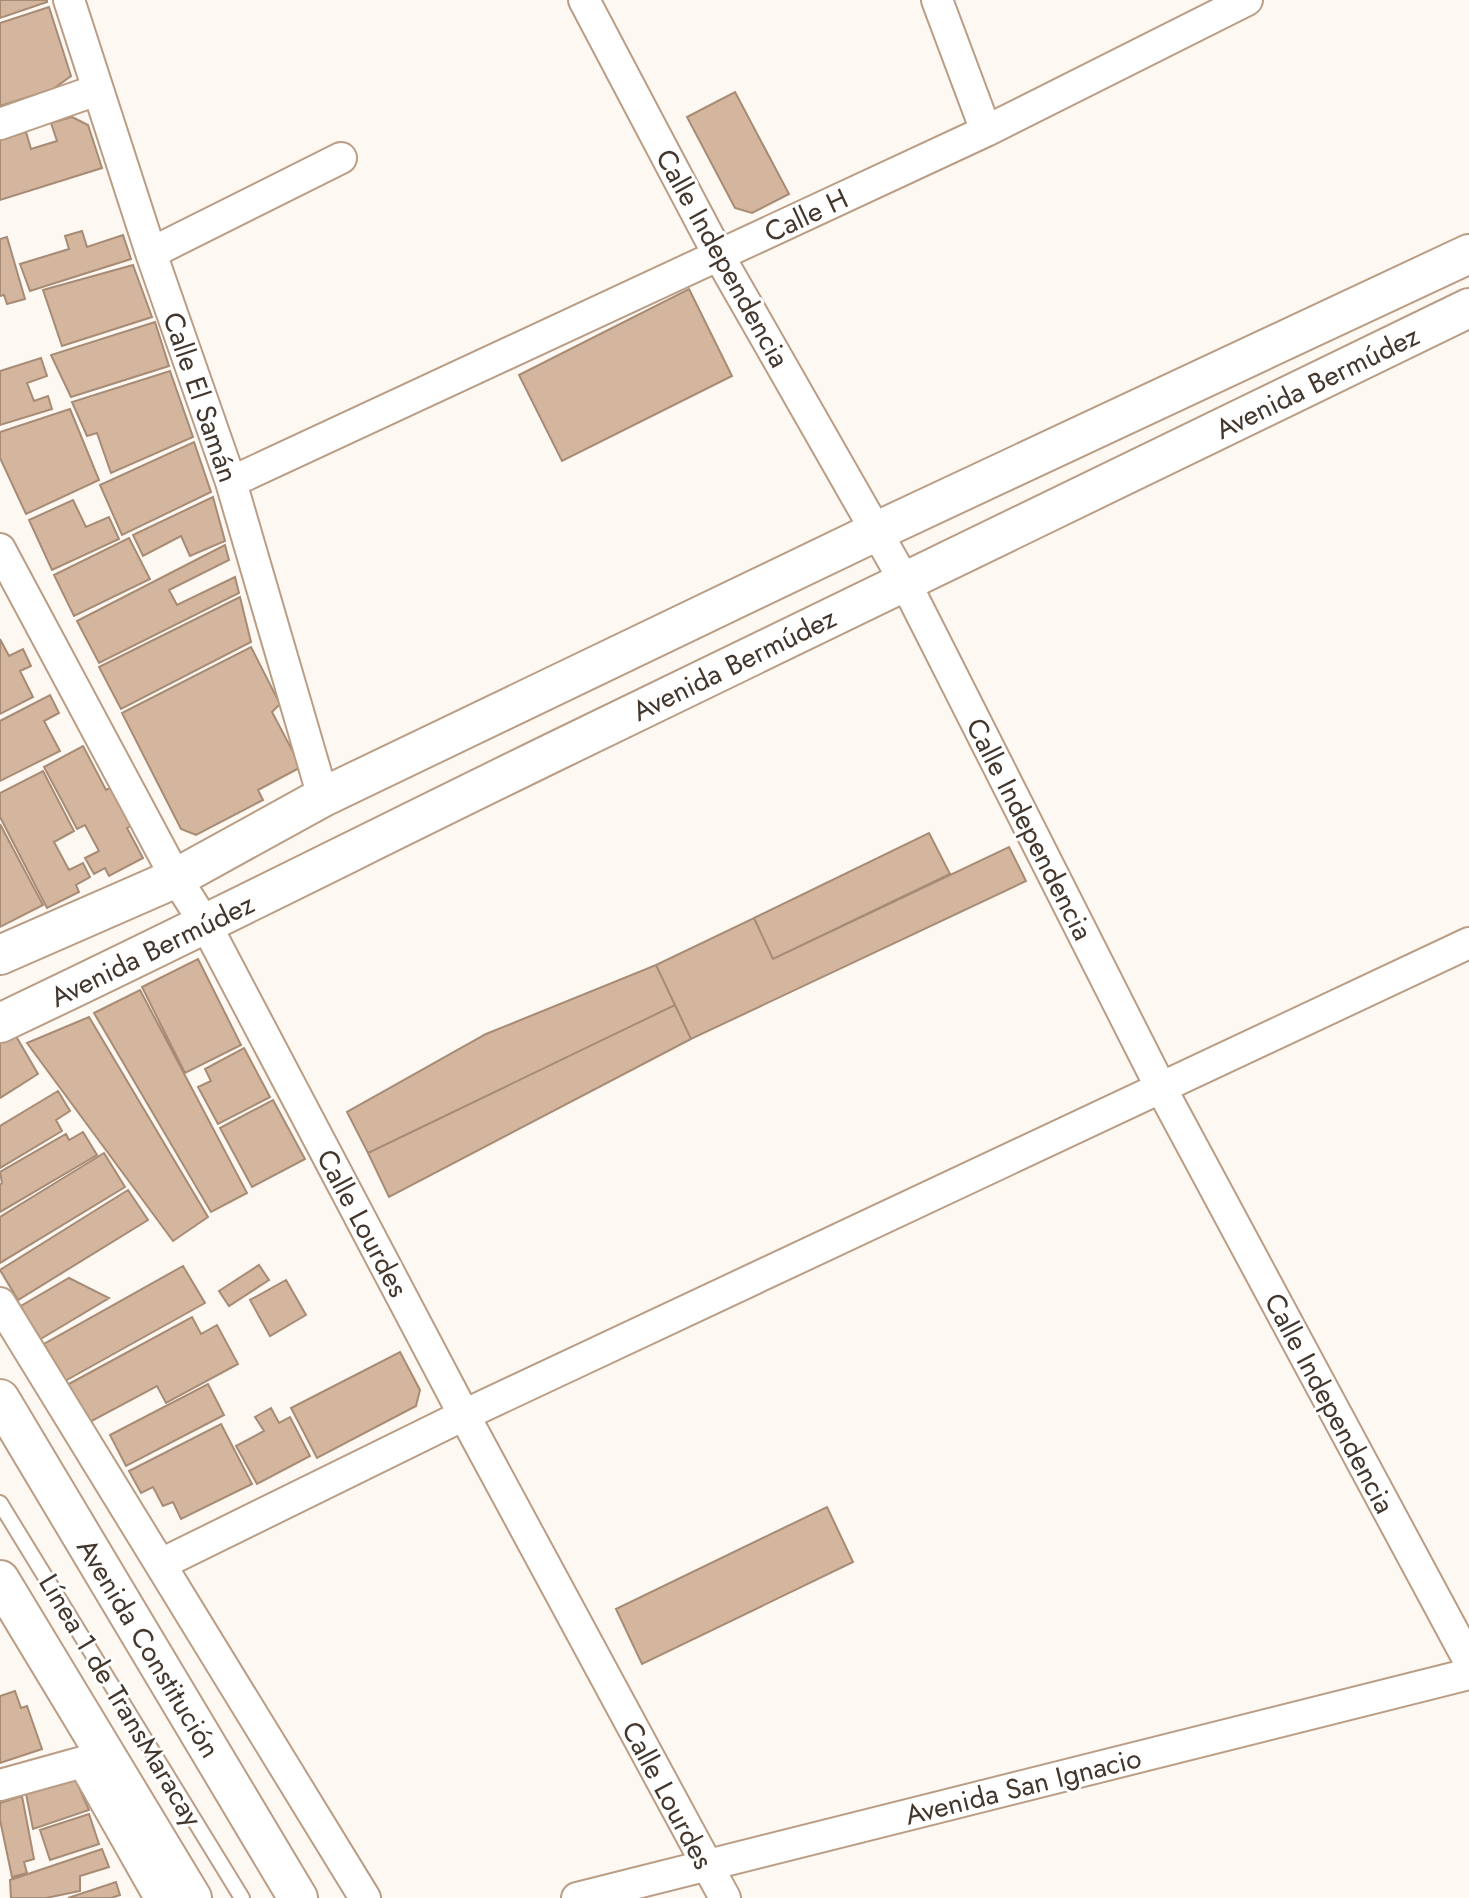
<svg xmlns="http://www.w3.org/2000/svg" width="1469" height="1898" font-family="Jost,sans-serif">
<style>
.building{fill:#d3b69d;stroke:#a78b74;stroke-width:2}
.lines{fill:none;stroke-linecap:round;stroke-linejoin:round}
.service-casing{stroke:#ba9d85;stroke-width:18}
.minor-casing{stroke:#ba9d85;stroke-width:34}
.tertiary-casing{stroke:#ba9d85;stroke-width:42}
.service{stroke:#fff;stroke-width:14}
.minor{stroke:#fff;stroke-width:30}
.tertiary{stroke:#fff;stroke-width:38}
.labels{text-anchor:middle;stroke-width:6;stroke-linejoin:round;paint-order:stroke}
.street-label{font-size:28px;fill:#43372d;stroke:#fff}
</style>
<rect width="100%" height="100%" fill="#fef8f3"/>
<path class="building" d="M0,0H47V2L0,18Z
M49,7L71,76L53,89L0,106V23Z
M735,92L789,194L752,213L735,208L687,117Z
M72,117L88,125L102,168L0,200V140L26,132L31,149L57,141L51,123Z
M82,231L87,247L123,235L131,259L30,291L20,264L69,249L65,236Z
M7,237L25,299L7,304L4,295L0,296V239Z
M133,265L152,317L62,346L43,290Z
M689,289L732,376L562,461L519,375Z
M155,322L169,366L71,397L51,355Z
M41,358L47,376L27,383L34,401L48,396L52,409L0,425V371Z
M170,371L193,437L111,473L97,433L87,436L72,402Z
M70,409L99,480L26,514L0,458V432Z
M194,442L211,492L122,535L100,485Z
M213,497L225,541L190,556L181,536L143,556L133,535Z
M73,500L86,527L109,517L119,539L52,570L29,520Z
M129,538L150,579L74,616L54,575Z
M225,545L229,560L169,590L177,605L235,577L239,593L99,663L77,621Z
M240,597L251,642L121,709L99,667Z
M0,639L9,656L23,649L31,666L20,671L33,697L0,714Z
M251,647L280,704L272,712L301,767L258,790L263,800L196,835L181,829L122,713Z
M50,695L59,713L44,721L60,751L0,781V721Z
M83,746L106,790L112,787L132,825L127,828L143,858L109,876L105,868L94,874L85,858L99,851L85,825L77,829L44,767Z
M43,771L74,831L54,842L69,870L83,863L90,877L76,885L79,892L47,908L0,817V793Z
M0,824L43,905L0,927Z
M929,833L950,874L773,959L754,918Z
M1009,847L1026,881L691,1039L656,965L754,918L773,959Z
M198,959L241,1045L185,1073L142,987Z
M656,965L675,1005L368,1153L347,1112L486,1034Z
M140,990L247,1193L211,1212L94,1013Z
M675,1005L691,1039L389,1197L368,1153Z
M89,1017L208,1217L173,1241L27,1043Z
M13,1031L38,1074L0,1098V1037Z
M244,1048L270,1097L218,1124L198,1087L211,1081L205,1069Z
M58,1091L70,1111L56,1120L62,1131L0,1168V1126Z
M273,1100L305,1159L252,1187L220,1128Z
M83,1132L97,1155L0,1212V1185L2,1183L0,1172L66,1134L69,1140Z
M104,1153L125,1187L0,1263V1217Z
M128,1190L148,1220L18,1300L0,1270Z
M259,1265L269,1280L229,1306L219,1291Z
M183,1266L205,1303L65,1381L44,1344Z
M69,1278L109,1298L39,1340L19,1307Z
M286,1280L306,1315L270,1336L250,1300Z
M192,1317L201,1334L217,1325L238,1364L166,1403L157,1386L88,1423L67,1385Z
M400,1352L420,1390L416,1406L317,1458L291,1408Z
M208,1384L224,1415L126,1466L110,1435Z
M271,1408L279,1423L290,1417L310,1456L257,1484L236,1446L264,1431L255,1417Z
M221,1424L252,1484L181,1519L173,1502L163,1506L153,1487L141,1493L129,1471Z
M827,1507L853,1562L642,1664L616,1609Z
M15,1691L21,1708L27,1706L42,1749L0,1763V1696Z
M75,1778L89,1810L33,1829L26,1794Z
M22,1796L34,1859L24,1862L27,1873L12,1877L0,1820V1803Z
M89,1814L99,1844L50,1860L40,1830Z
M102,1849L109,1867L80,1876V1891L46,1898H11L10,1880Z
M116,1882L120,1895L111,1898H68Z"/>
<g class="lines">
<g class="service-casing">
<path id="service" d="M0,1503L242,1898"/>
</g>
<g class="minor-casing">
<path id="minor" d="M69,0L151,253L231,482L323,797
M584,0L719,256L904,580L1161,1088L1469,1661
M937,0L986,131
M0,124L97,90
M151,253L341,158
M231,482L986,131L1247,0
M0,549L176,878L206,925L464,1415L725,1898
M0,1303L365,1898
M161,1564L464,1415L1469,943
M0,1785L83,1762L160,1898
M577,1898L1469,1674"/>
</g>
<g class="tertiary-casing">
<path id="tertiary" d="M0,955L176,878L323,797L875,532L1469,254
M0,1023C188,934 373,840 560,749C863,601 1166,454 1469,308
M0,1399L298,1898
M0,1580L192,1898"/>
</g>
<use href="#service" class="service"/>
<use href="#minor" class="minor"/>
<use href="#tertiary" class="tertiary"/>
</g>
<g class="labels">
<g class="street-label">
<text transform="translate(806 215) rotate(-25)" y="10">Calle H</text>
<text transform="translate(723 258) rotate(61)" y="10">Calle Independencia</text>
<text transform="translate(1317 382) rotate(-26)" y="10">Avenida Bermúdez</text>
<text transform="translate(201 397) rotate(71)" y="10">Calle El Samán</text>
<text transform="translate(734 664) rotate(-26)" y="10">Avenida Bermúdez</text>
<text transform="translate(1030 829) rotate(63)" y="10">Calle Independencia</text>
<text transform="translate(152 950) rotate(-26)" y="10">Avenida Bermúdez</text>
<text transform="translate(363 1223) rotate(62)" y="10">Calle Lourdes</text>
<text transform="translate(1330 1403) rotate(62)" y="10">Calle Independencia</text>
<text transform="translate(149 1648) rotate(59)" y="10">Avenida Constitución</text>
<text transform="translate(121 1700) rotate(59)" y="10">Línea 1 de TransMaracay</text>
<text transform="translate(1023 1786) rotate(-14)" y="10">Avenida San Ignacio</text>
<text transform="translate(668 1795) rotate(62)" y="10">Calle Lourdes</text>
</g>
</g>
</svg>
